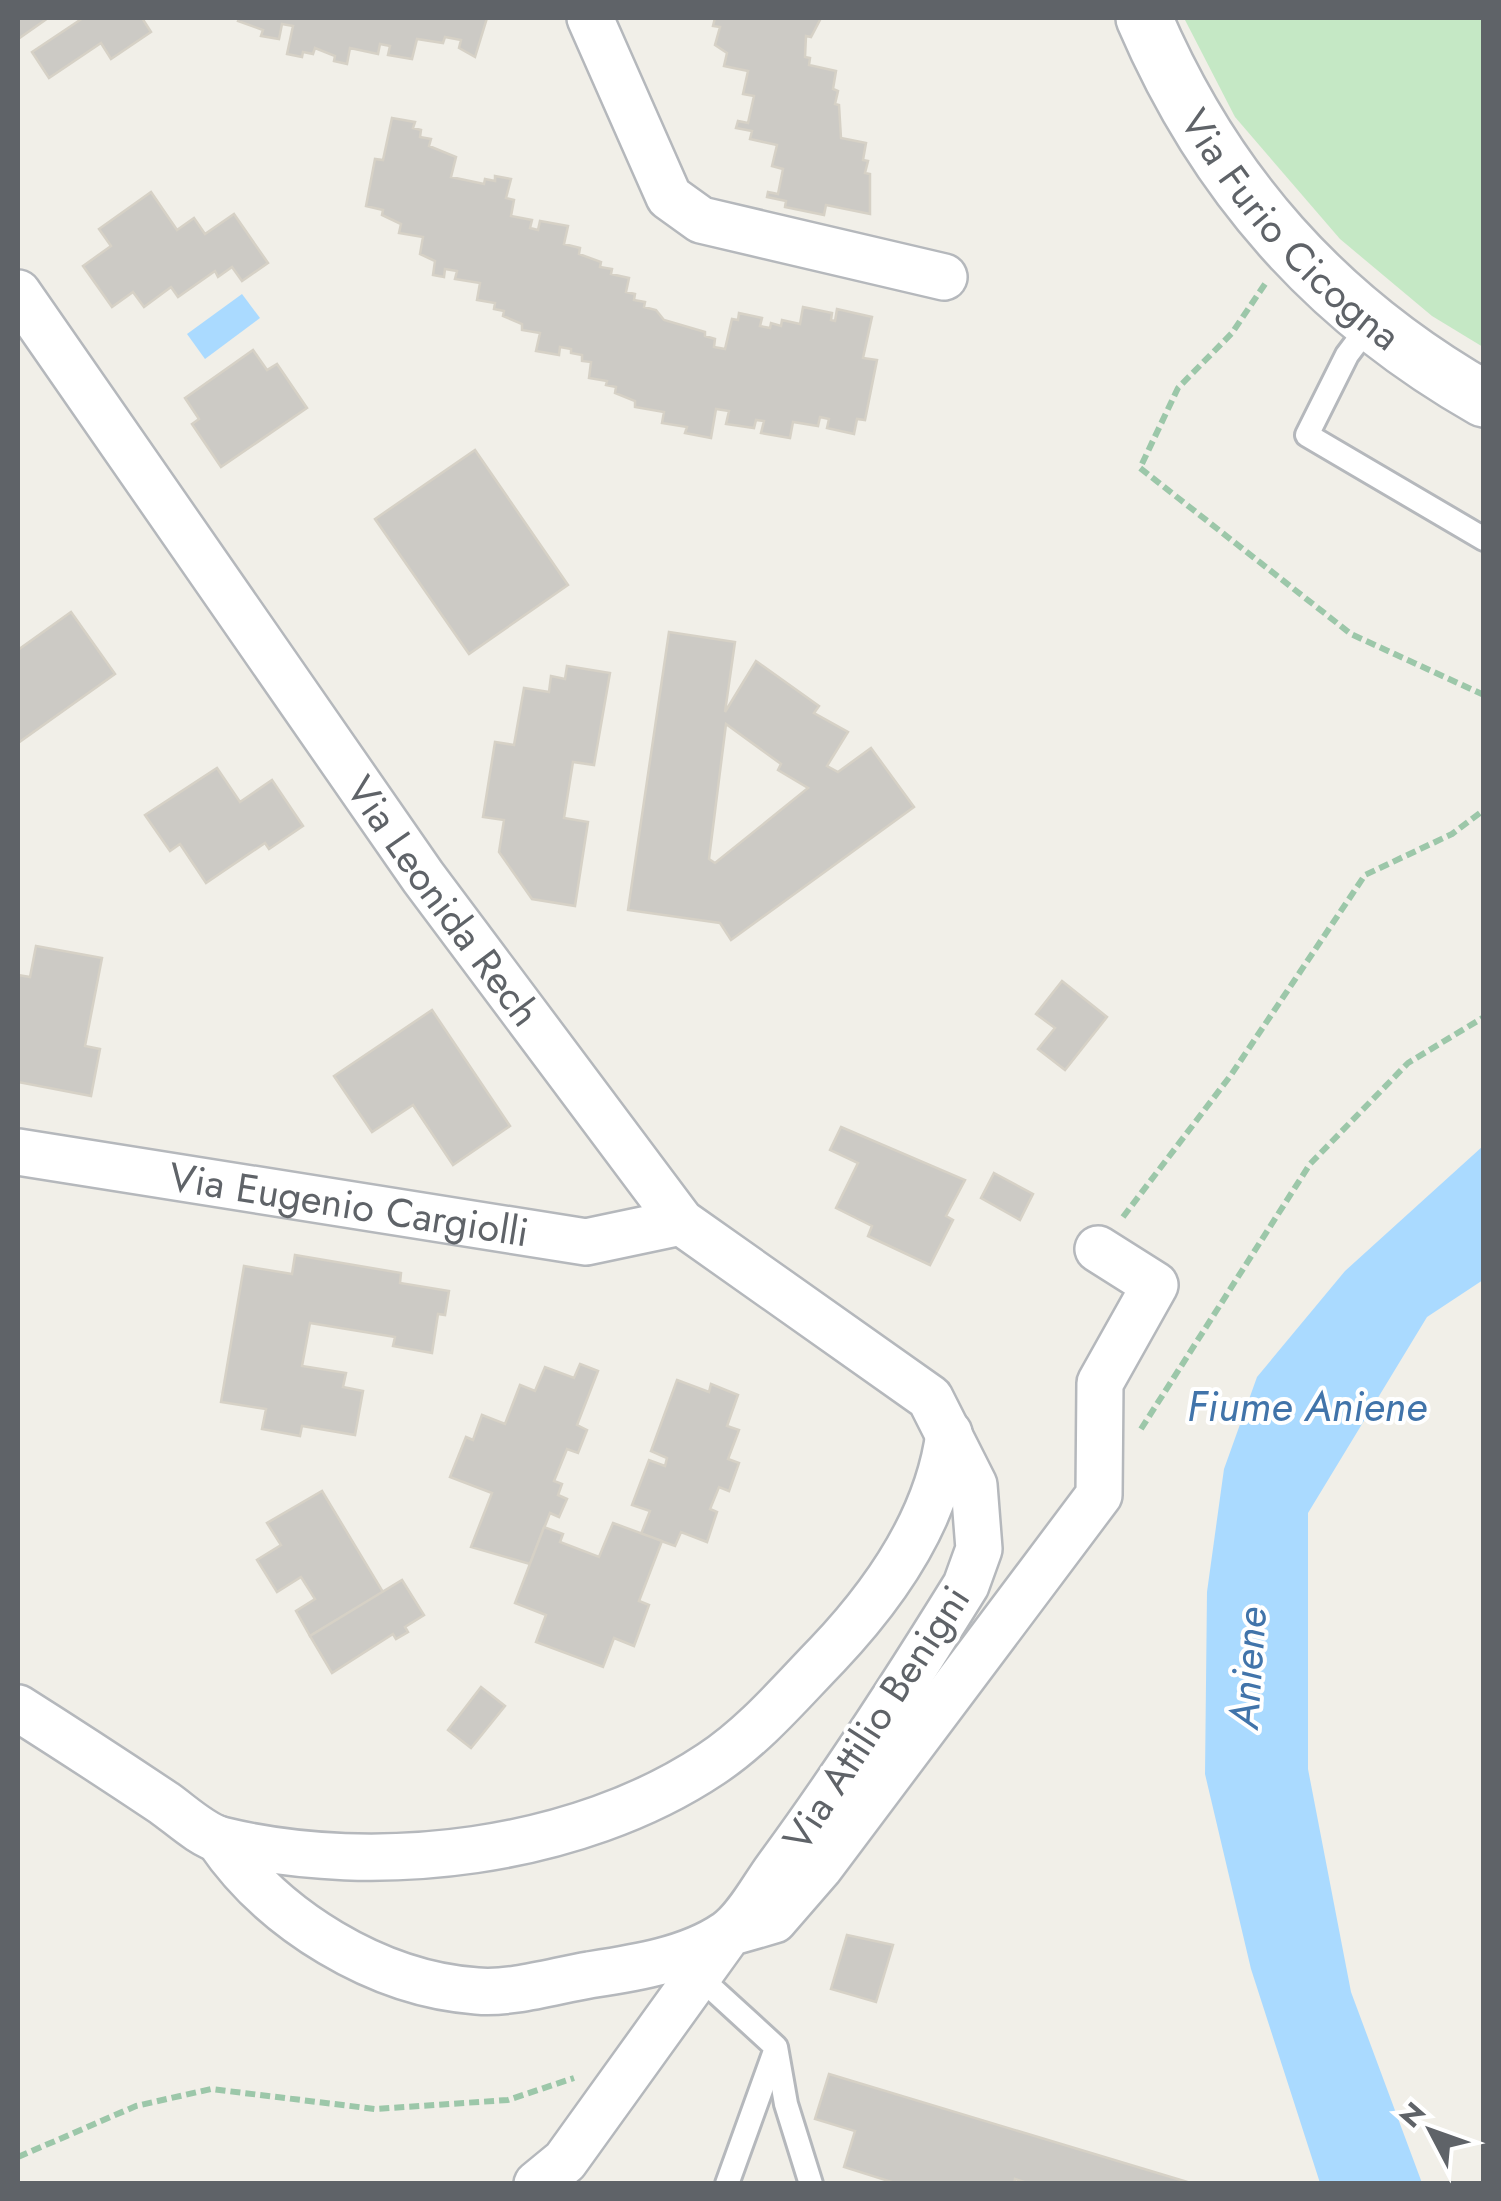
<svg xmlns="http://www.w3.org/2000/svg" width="1501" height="2201" viewBox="0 0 1501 2201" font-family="Jost,sans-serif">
<rect width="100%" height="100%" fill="#f1efe8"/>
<path fill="#c5e8c5" d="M 1184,18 L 1483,18 L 1483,347 L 1432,316 L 1340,239 L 1235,117 Z"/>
<g fill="#aadaff">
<path d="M 242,294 L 260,318 L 205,359 L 187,334 Z"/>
<path d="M 1483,1146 L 1483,1280 L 1427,1317 L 1308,1513 L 1308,1769 L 1351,1992 L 1422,2183 L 1320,2183 L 1251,1969 L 1205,1774 L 1207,1592 L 1224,1469 L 1257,1377 L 1345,1271 Z"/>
</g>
<g fill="#cccac5" stroke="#d6d1c6" stroke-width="2.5" fill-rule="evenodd">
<path d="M 18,18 L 48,18 L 18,39 Z"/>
<path d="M 83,18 L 142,18 L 151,32 L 111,59 L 101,43 L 49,78 L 32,52 Z"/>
<path d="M 239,18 L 487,18 L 475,57 L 459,48 L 461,40 L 445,37 L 443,43 L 417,39 L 412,59 L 388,55 L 390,46 L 380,44 L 378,54 L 350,48 L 347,64 L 334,61 L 335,56 L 315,48 L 313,54 L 303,52 L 302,57 L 287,54 L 293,26 L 282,24 L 279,39 L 261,36 L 263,30 L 238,21 Z"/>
<path d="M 715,18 L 821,18 L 811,37 L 806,36 L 805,57 L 810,58 L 809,65 L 836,71 L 833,89 L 838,91 L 835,104 L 839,105 L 841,138 L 866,143 L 863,160 L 868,161 L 865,173 L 870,174 L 870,214 L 826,205 L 824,215 L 785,207 L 786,201 L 767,197 L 768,192 L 778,194 L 783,169 L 772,166 L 777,145 L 750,139 L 752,131 L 736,128 L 738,121 L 748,123 L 754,96 L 743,94 L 748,71 L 724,66 L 727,53 L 715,45 L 720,27 L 713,26 Z"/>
<path d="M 392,118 L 415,122 L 413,128 L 421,130 L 420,137 L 431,139 L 429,146 L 456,157 L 451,177 L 484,184 L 485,179 L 495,181 L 495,176 L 511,179 L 506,198 L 514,200 L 511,216 L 532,220 L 530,228 L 538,230 L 540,221 L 568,226 L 564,244 L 580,248 L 579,254 L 601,262 L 600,267 L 612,269 L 611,274 L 629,278 L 626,292 L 635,294 L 634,300 L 645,302 L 644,307 L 656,310 L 664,320 L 705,332 L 705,336 L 715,339 L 714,347 L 725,349 L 732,319 L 738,320 L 739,313 L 762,318 L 760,326 L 770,328 L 771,323 L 781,326 L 782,320 L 800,324 L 803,307 L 832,313 L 831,320 L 835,321 L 837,309 L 872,317 L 863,358 L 877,360 L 865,420 L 857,419 L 854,434 L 827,428 L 829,419 L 820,417 L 818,426 L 793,422 L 790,438 L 761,433 L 764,421 L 756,420 L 754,428 L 726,424 L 729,411 L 716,409 L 711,438 L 685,433 L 687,427 L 662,423 L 664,412 L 635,407 L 635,401 L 615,393 L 616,387 L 606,385 L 607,381 L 589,378 L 591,362 L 582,361 L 582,355 L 571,353 L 571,349 L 560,347 L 559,355 L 536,351 L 540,333 L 522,330 L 522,324 L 503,316 L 504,311 L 494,309 L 495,303 L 477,300 L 480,283 L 455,279 L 457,271 L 445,269 L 444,277 L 433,275 L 435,261 L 420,254 L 423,237 L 399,233 L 401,224 L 382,215 L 383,210 L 366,206 L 375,159 L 383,160 Z"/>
<path d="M 151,192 L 177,230 L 194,218 L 205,234 L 234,214 L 268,263 L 242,281 L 232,267 L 218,277 L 215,271 L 178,297 L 171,287 L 144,307 L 133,292 L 112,307 L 83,266 L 111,246 L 99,229 Z"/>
<path d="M 253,350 L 267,370 L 277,364 L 307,408 L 221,467 L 192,424 L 199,419 L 185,398 Z"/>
<path d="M 475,450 L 568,585 L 469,654 L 375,519 Z"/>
<path d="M 71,612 L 115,674 L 18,743 L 18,650 Z"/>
<path d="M 669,632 L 735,642 L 725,712 L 756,661 L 819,706 L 814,713 L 848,732 L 827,766 L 838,772 L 871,748 L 914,807 L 731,940 L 720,923 L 628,910 ZM 726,724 L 781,764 L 778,770 L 808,788 L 715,863 L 709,859 Z"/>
<path d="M 567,666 L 610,673 L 594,765 L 573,762 L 564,818 L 588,822 L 575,906 L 532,899 L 499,852 L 504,820 L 483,817 L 495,742 L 514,745 L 524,688 L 549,692 L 551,676 L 565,679 Z"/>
<path d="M 217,768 L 240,802 L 272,780 L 303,826 L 269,849 L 265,843 L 206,883 L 180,844 L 170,851 L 145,815 Z"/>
<path d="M 36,946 L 102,958 L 85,1046 L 100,1049 L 91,1096 L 18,1082 L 18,975 L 30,977 Z"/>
<path d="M 1062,981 L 1107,1017 L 1065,1070 L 1038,1049 L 1055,1028 L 1036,1014 Z"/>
<path d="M 432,1010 L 510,1126 L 453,1165 L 413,1105 L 372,1132 L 334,1076 Z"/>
<path d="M 841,1127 L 965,1180 L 946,1216 L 953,1220 L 930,1265 L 868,1236 L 872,1226 L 836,1208 L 858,1163 L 830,1150 Z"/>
<path d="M 994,1173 L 1033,1194 L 1020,1220 L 981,1198 Z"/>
<path d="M 295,1255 L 401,1273 L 400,1283 L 449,1291 L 445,1315 L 438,1314 L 432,1353 L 393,1346 L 395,1337 L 310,1323 L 302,1366 L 346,1373 L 343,1387 L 363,1391 L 355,1435 L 302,1426 L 300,1436 L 262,1429 L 266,1409 L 221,1402 L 244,1266 L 292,1274 Z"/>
<path d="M 580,1364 L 598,1371 L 577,1425 L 587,1430 L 578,1453 L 567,1449 L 554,1481 L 562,1484 L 558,1495 L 567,1499 L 559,1517 L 550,1513 L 530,1564 L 471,1547 L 492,1493 L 450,1477 L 466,1437 L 473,1440 L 482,1415 L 505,1424 L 520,1385 L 535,1391 L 545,1367 L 574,1378 Z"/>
<path d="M 677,1380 L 709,1392 L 711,1384 L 738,1395 L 727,1426 L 739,1430 L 728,1459 L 739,1463 L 729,1491 L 719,1487 L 710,1509 L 717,1512 L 707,1542 L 681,1532 L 675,1546 L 641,1534 L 650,1511 L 632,1505 L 649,1460 L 665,1466 L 667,1458 L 651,1451 Z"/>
<path d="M 322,1491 L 383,1592 L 310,1636 L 296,1611 L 315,1599 L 301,1577 L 277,1592 L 257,1560 L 281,1545 L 267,1523 Z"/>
<path d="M 613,1523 L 662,1541 L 639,1601 L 649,1605 L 634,1646 L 614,1638 L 603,1667 L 536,1642 L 546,1615 L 515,1603 L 544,1527 L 563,1534 L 560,1542 L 599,1557 Z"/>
<path d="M 402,1580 L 424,1615 L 405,1627 L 408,1632 L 396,1639 L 393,1634 L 332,1673 L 310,1636 Z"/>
<path d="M 481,1687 L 505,1706 L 471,1748 L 448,1730 Z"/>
<path d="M 847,1935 L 893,1945 L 876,2002 L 831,1989 Z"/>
<path d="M 829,2074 L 1194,2184 L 1030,2184 L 1015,2179 L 1014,2184 L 898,2184 L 844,2167 L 855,2131 L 815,2119 Z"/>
</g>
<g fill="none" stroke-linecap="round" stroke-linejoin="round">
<defs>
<g id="service">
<path d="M 1371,323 L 1347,355 L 1307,435 L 1484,539"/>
<path d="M 694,1972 L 776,2047 L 786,2104 L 811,2184"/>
<path d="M 727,2184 L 775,2051"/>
</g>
<g id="minor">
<path d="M 590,18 L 669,197 L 701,220 L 944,277"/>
<path id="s1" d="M 18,293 L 423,877 L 681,1222 L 930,1398 L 974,1485 L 979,1549 L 966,1585 C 906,1682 845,1777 777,1869 C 763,1888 746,1921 726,1934 C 688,1960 634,1968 589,1975 C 554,1981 512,1994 477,1991 C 377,1984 273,1920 218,1839"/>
<path id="s2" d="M 18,1152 L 586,1242 L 681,1222"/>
<path d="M 18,1708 C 67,1739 116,1771 164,1803 C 181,1815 202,1835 221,1840 C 377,1878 578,1853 711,1764 C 755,1735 791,1692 827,1655 C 885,1594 938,1519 949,1433"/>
<path d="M 537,2184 L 565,2161 L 729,1933 L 774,1920 L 820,1867 L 1099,1495 L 1100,1383 L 1155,1285 L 1098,1249"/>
</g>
<g id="tertiary">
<path id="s3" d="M 1144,18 C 1215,184 1326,309 1484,399"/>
</g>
</defs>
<use href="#service" stroke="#b5b8bc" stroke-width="28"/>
<use href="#minor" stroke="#b5b8bc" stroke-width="50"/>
<use href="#tertiary" stroke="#b5b8bc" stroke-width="60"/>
<g stroke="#9cc7a9" stroke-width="6" stroke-dasharray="10 5" stroke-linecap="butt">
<path d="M 1265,284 L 1232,333 L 1178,388 L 1140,468 L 1351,634 L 1484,695"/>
<path d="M 1123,1217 L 1231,1075 L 1365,875 L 1452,834 L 1484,810"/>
<path d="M 1141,1429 L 1310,1164 L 1408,1063 L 1484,1017"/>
<path d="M 18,2157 L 136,2106 L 211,2089 L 375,2109 L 508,2100 L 574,2078"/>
</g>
<use href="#service" stroke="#fff" stroke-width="22"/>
<use href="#minor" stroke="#fff" stroke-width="45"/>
<use href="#tertiary" stroke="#fff" stroke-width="55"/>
</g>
<g text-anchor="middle" stroke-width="8" stroke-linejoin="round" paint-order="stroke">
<g font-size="40" fill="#5f6368" stroke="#fff">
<text dy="14" stroke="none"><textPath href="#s3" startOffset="260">Via Furio Cicogna</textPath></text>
<text dy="14" stroke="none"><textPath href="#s1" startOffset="742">Via Leonida Rech</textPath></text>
<text dy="14" stroke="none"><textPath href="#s2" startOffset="335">Via Eugenio Cargiolli</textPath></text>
<text transform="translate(876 1718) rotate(-57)" y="14">Via Attilio Benigni</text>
</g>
<g font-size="42" font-style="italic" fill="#4174aa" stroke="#fff">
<text x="1307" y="1421">Fiume Aniene</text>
<text transform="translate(1247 1668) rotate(-86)" y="15">Aniene</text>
</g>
</g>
<rect width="1501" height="2201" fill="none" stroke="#5f6368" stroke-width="40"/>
<g transform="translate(1431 2131) rotate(311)" stroke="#ffffff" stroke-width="8" paint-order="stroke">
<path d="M0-8L18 38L0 25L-18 38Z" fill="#5f6368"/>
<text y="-15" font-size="28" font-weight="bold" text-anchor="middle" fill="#5f6368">N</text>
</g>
</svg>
